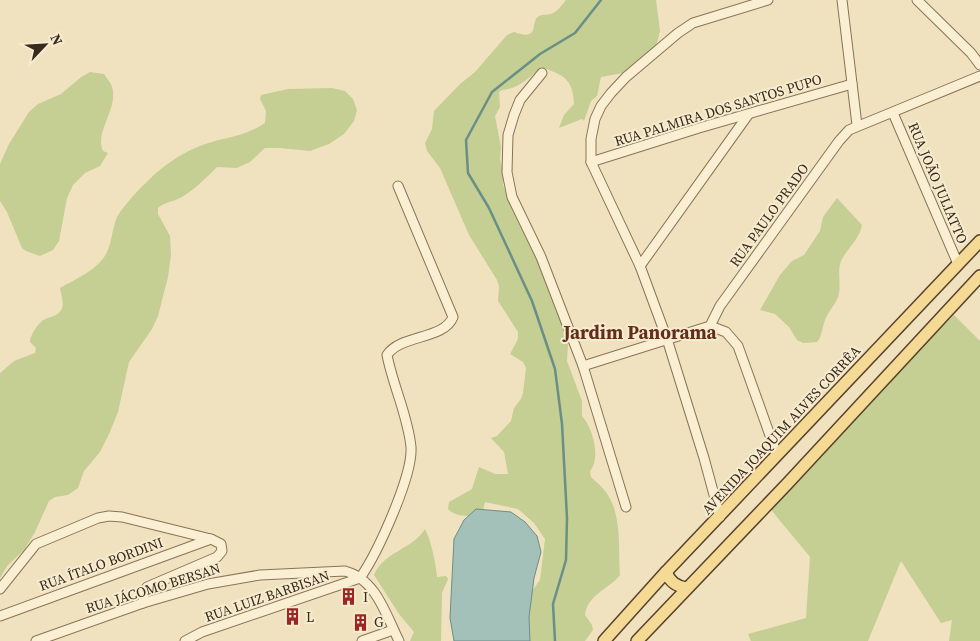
<svg xmlns="http://www.w3.org/2000/svg" width="980" height="641" viewBox="0 0 980 641" font-family="'Source Serif 4',serif">
<rect width="100%" height="100%" fill="#f0e2bf"/>
<g fill="#c5ce93">
<path d="M 566,0 L 656,0 L 660,31 L 655,50 L 623,73 L 601,77 L 597,96 L 591,101 L 584,121 L 582,119 L 559,128 L 564,115 L 574,104 C 573,78 563,75 541,67 C 529,78 518,89 502,90 L 499,92 L 500,107 L 495,116 L 501,147 L 500,159 L 504,176 L 503,185 L 519,224 L 537,256 L 563,328 L 568,345 L 567,361 L 582,401 L 582,416 C 593,428 601,458 590,471 L 591,477 C 597,483 605,489 609,497 C 622,519 618,550 620,575 C 609,589 587,595 585,615 L 592,625 L 593,630 L 585,641 L 525,641 L 526,599 L 540,580 L 545,539 L 534,523 L 518,509 L 485,502 L 482,515 C 469,516 457,518 448,509 L 449,502 L 472,489 L 479,467 L 495,474 L 508,474 L 504,452 L 491,438 L 497,436 L 511,421 L 514,408 L 521,399 L 523,393 L 526,368 L 523,362 L 510,354 L 518,339 L 518,332 L 498,301 L 499,286 L 497,280 L 469,235 L 440,168 L 427,151 L 425,143 L 432,129 L 434,111 L 460,84 L 475,72 L 507,35 L 514,32 C 542,42 529,21 539,16 C 542,14 547,15 551,14 C 557,12 562,5 566,0 Z"/>
<path d="M 90,72 L 104,74 C 106,77 109,81 111,84 C 121,107 94,130 103,151 L 108,153 L 100,166 L 85,173 L 73,185 L 67,198 L 59,241 L 53,250 L 40,256 L 26,251 L 22,248 L 7,212 L 0,201 L 0,164 L 9,144 L 29,112 L 38,104 L 61,94 L 80,78 Z"/>
<path d="M 332,88 L 345,91 L 353,99 L 357,110 L 354,121 L 344,134 L 329,144 L 310,151 L 280,148 L 265,148 L 250,162 L 237,168 L 217,167 C 207,177 192,192 180,198 C 172,202 165,202 158,208 L 158,214 L 170,236 L 171,255 L 168,277 L 158,316 L 152,329 L 129,362 L 118,412 L 109,434 L 100,452 L 84,471 L 78,488 L 68,495 L 55,497 L 49,501 L 35,532 L 24,550 L 7,566 L 0,578 L 0,373 L 14,361 L 35,353 L 36,348 L 30,342 C 30,335 39,322 45,319 C 52,316 59,316 62,308 C 64,302 61,294 60,288 C 76,279 97,270 106,254 C 112,243 112,229 117,217 C 125,203 143,185 155,174 C 173,158 193,147 215,141 C 235,136 248,134 265,123 L 266,111 L 260,99 L 261,95 L 288,89 Z"/>
<path d="M 837,198 L 862,225 C 860,239 847,248 841,261 C 837,272 841,282 839,293 C 838,302 828,311 825,320 C 822,328 822,336 817,342 L 803,343 L 797,340 L 789,327 L 775,314 L 760,310 L 780,275 L 792,261 L 804,255 L 820,231 L 823,217 Z"/>
<path d="M 954,315 L 980,341 L 980,641 L 949,641 L 952,620 L 941,623 L 901,561 L 868,641 L 751,641 L 748,634 L 806,618 L 810,557 L 767,505 Z"/>
<path d="M 425,529 C 431,540 436,564 437,577 L 446,576 L 448,579 L 442,593 L 441,641 L 410,641 L 414,632 L 399,614 L 374,575 C 383,552 413,549 425,529 Z"/>
</g>
<path fill="#a3c1b9" stroke="#698f87" d="M 476,509 L 511,512 L 525,522 L 537,536 L 541,552 L 534,578 L 529,617 L 530,641 L 454,641 L 450,618 L 454,539 L 464,520 Z"/>
<g fill="none" stroke-linecap="round" stroke-linejoin="round">
<path stroke="#698f87" stroke-width="2.5" d="M 555,641 L 553,604 L 566,560 L 567,518 L 562,424 L 555,369 L 532,301 L 489,208 L 468,173 L 466,140 L 492,92 L 540,54 L 575,33 L 601,0"/>
<defs>
<g id="minor">
<path d="M 842,0 L 857,125"/>
<path d="M 917,0 L 971,53 L 980,65"/>
<path d="M 542,73 L 520,100 L 514,115 L 508,135 L 507,172 L 512,197 L 541,257 L 583,366 L 626,507"/>
<path d="M 893,113 L 958,264"/>
<path d="M 591,162 L 699,128 L 852,84"/>
<path d="M 640,266 L 748,115"/>
<path d="M 710,326 L 726,332 L 738,346 L 777,455"/>
<path d="M 583,366 L 710,326 L 720,306 L 839,141 L 849,130 L 980,76"/>
<path d="M 720,517 L 704,458 L 667,339 L 640,266 L 591,162 L 591,139 L 595,119 L 601,106 L 611,93 L 626,77 L 678,33 L 693,23 L 768,0"/>
<path d="M 360,578 C 377,554 413,476 411,447 C 408,416 393,386 387,355 C 401,334 444,340 453,317 L 398,186"/>
<path d="M 0,589 L 36,544 L 98,518 L 109,516 L 122,517 L 211,539 L 221,544 L 222,551 L 217,557 L 147,587 L 144,592 L 143,603"/>
<path d="M 0,616 L 211,539"/>
<path d="M 36,641 L 143,603 L 208,584 L 260,575 L 345,571 C 376,579 386,615 399,641"/>
<path d="M 185,641 L 202,632 L 360,578"/>
<path d="M 362,641 L 393,630"/>
</g>
<g id="major">
<path d="M 666,572 C 670,582 676,586 686,588"/>
<path d="M 604,641 L 666,572 L 980,241"/>
<path d="M 637,641 L 787,484 L 980,276"/>
</g>
</defs>
<use href="#minor" stroke="#897357" stroke-width="11"/>
<use href="#major" stroke="#56412c" stroke-width="14"/>
<use href="#minor" stroke="#faefd3" stroke-width="9"/>
<use href="#major" stroke="#f5da95" stroke-width="11"/>
</g>
<defs>
<symbol id="building-bare" viewBox="-9 -9 18 18"><path d="M-4-6H4V6H1V3H-1V6H-4ZM-2.5-4.3h1.7v1.8h-1.7ZM.8-4.3h1.7v1.8H.8ZM-2.5-1h1.7V.8h-1.7ZM.8-1h1.7V.8H.8Z" fill="#9a2724" stroke="#f7eccf" stroke-width="2.5" paint-order="stroke"/></symbol>
</defs>
<g fill-rule="evenodd">
<use href="#building-bare" x="336" y="584" width="25" height="25"/>
<use href="#building-bare" x="280" y="604" width="25" height="25"/>
<use href="#building-bare" x="348" y="610" width="25" height="25"/>
</g>
<g text-anchor="middle" stroke-width="4" stroke-linejoin="round" paint-order="stroke">
<g font-size="14" fill="#382a1c" stroke="#f7eccf">
<text transform="translate(718 110) rotate(-17)" y="5">RUA PALMIRA DOS SANTOS PUPO</text>
<text transform="translate(938 183) rotate(67)" y="5">RUA JOÃO JULIATTO</text>
<text transform="translate(769 215) rotate(-54)" y="5">RUA PAULO PRADO</text>
<text transform="translate(781 430) rotate(-47)" y="5">AVENIDA JOAQUIM ALVES CORRÊA</text>
<text transform="translate(101 564) rotate(-20)" y="5">RUA ÍTALO BORDINI</text>
<text transform="translate(153 588) rotate(-17)" y="5">RUA JÁCOMO BERSAN</text>
<text transform="translate(267 596) rotate(-19)" y="5">RUA LUIZ BARBISAN</text>
</g>
<g font-size="14" fill="#382a1c" stroke="#f7eccf" text-anchor="start">
<text x="363" y="602">I</text>
<text x="306" y="622">L</text>
<text x="374" y="627">G</text>
</g>
<g font-size="19" font-weight="bold" fill="#662c1a" stroke="#f7eccf">
<text x="640" y="339">Jardim Panorama</text>
</g>
</g>
<g transform="translate(45 45) rotate(65)" stroke="#f7eccf" stroke-width="4" paint-order="stroke">
<path d="M0-4L9 19L0 12L-9 19Z" fill="#382a1c"/>
<text y="-8" font-size="14" font-weight="bold" text-anchor="middle" fill="#382a1c">N</text>
</g>
</svg>
